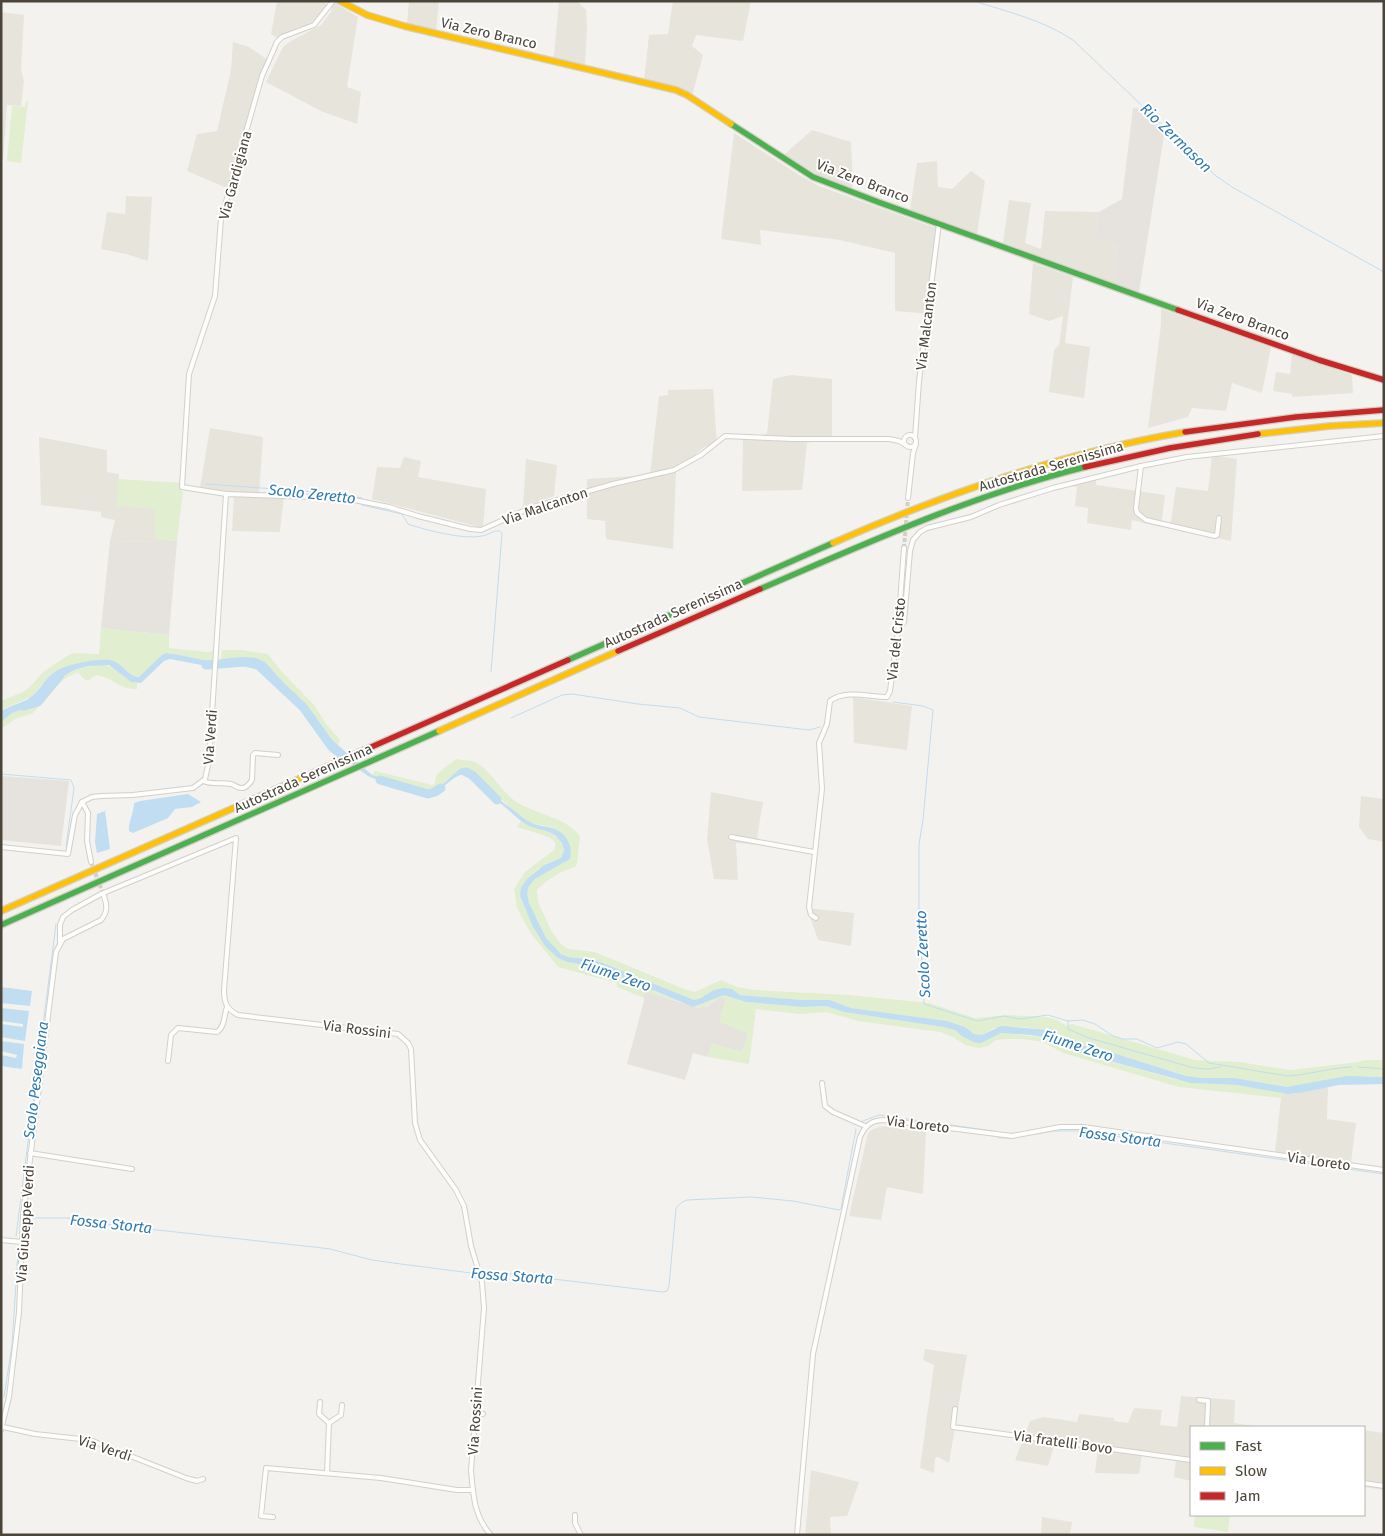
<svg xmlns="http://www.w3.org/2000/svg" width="1385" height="1536" viewBox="0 0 1385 1536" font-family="'Fira Sans',sans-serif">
<rect width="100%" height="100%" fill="#f4f2ee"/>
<g fill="#e7e4dc">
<path d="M 277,1 L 326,1 L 326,6 L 317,19 L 281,40 L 271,34 Z"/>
<path d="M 409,1 L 439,1 L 436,31 L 407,24 Z"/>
<path d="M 559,1 L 578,2 L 586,10 L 587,27 L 585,66 L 552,58 L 554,55 Z"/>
<path d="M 673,1 L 751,1 L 743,41 L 696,35 L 692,46 L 703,55 L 692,96 L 644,80 L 649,35 L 668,34 Z"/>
<path d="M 333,2 L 358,17 L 347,87 L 361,92 L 357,124 L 321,111 L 266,82 L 283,47 L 291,41 L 321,25 L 331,12 Z"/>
<path d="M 1,12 L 24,15 L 21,69 L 24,81 L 21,106 L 7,105 L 3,160 L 1,160 Z"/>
<path d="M 233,42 L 249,47 L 268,60 L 229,189 L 187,171 L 197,134 L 217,131 L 231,70 Z"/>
<path d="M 812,130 L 851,142 L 853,184 L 852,189 L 823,178 L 784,155 Z"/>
<path d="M 734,133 L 799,175 L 819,186 L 941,230 L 931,314 L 895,311 L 895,253 L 840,240 L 760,230 L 761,245 L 721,239 Z"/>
<path d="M 937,161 L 938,187 L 952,189 L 971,171 L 985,181 L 977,234 L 910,210 L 917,163 Z"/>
<path d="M 126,196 L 152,197 L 148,261 L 126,254 L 101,249 L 107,212 L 125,214 Z"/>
<path d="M 1009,200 L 1031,203 L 1025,243 L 1041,249 L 1045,211 L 1099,212 L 1094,241 L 1117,244 L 1114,283 L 1003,243 Z"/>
<path d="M 1033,263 L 1073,277 L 1065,343 L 1090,347 L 1084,398 L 1049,392 L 1054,350 L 1059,345 L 1063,316 L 1049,321 L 1029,314 Z"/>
<path d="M 1161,309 L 1271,347 L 1262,393 L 1232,383 L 1226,411 L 1192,408 L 1188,417 L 1148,428 L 1161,324 Z"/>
<path d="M 1292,354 L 1352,375 L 1353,393 L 1292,397 L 1292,394 L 1273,391 L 1276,372 L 1290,374 Z"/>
<path d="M 791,375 L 832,379 L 832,437 L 807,443 L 802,490 L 742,491 L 743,439 L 767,434 L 773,379 Z"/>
<path d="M 713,389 L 717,444 L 704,447 L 676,472 L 673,549 L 606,539 L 605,521 L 587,519 L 587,479 L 650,475 L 659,396 L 668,395 L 668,390 Z"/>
<path d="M 210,428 L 263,437 L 259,493 L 284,496 L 280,532 L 232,531 L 234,496 L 232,492 L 200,488 Z"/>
<path d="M 39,437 L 107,450 L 107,472 L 119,474 L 117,505 L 156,509 L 155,542 L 110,541 L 115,520 L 101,517 L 101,512 L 41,505 Z"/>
<path d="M 1212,455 L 1237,459 L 1231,541 L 1170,528 L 1176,487 L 1208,491 Z"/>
<path d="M 404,457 L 421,461 L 418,477 L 486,489 L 483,528 L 372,499 L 377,467 L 400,468 Z"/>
<path d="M 526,459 L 557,465 L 554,496 L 523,507 Z"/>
<path d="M 1096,477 L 1096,485 L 1165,495 L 1161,527 L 1132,520 L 1131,530 L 1087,523 L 1088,508 L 1075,506 L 1077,487 L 1066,485 Z"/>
<path d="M 853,697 L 912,706 L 907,750 L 854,743 Z"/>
<path d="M 711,792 L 763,802 L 757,837 L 766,846 L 736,843 L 738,880 L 714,879 L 707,840 Z"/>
<path d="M 1361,796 L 1384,799 L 1384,842 L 1368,839 L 1359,827 Z"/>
<path d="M 807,908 L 854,913 L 851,946 L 818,940 Z"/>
<path d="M 1328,1087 L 1327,1119 L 1356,1123 L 1351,1163 L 1275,1152 L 1281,1098 L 1285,1093 L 1294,1094 Z"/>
<path d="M 882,1126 L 926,1131 L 923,1194 L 887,1187 L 881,1220 L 849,1216 L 868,1133 L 871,1130 Z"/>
<path d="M 925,1349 L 967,1355 L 949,1463 L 938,1457 L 935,1458 L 934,1473 L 920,1468 L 934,1365 L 923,1360 Z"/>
<path d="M 1181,1396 L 1235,1400 L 1234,1423 L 1261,1427 L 1191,1427 L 1191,1481 L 1174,1477 L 1176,1459 L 1142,1454 L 1139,1474 L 1095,1473 L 1098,1448 L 1055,1443 L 1048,1466 L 1015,1460 L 1030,1421 L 1044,1417 L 1077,1422 L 1079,1414 L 1114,1418 L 1114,1421 L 1128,1423 L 1134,1408 L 1162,1410 L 1160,1425 L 1177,1427 Z"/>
<path d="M 1364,1430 L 1384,1433 L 1384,1490 L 1364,1487 Z"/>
<path d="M 811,1470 L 859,1482 L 847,1516 L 830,1517 L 831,1535 L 805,1535 Z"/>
<path d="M 1042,1517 L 1072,1522 L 1070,1535 L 1041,1535 Z"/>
</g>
<g fill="#e6e2de">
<path d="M 1133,108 L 1143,108 L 1165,129 L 1139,292 L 1114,283 L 1117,244 L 1094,241 L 1099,212 L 1122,199 Z"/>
<path d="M 155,539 L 177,541 L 169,635 L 101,628 L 110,541 L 155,542 Z"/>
<path d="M 1,776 L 69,781 L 61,846 L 1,840 Z"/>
<path d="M 644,991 L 698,1008 L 708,1006 L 719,998 L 726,998 L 720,1022 L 749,1033 L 742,1052 L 712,1044 L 708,1057 L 693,1053 L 685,1080 L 627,1064 L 644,1001 Z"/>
</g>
<g fill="#e1eecf">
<path d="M 26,101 L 28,101 L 21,163 L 7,161 L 12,106 L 25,107 Z"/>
<path d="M 118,479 L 182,483 L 181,490 L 183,492 L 177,541 L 155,539 L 155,509 L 117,505 Z"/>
<path d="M 101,628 L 169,635 L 169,648 L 207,652 L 215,651 L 213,662 L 180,655 L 166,653 L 140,677 L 134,676 L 112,660 L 54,671 L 31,697 L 5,708 L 1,712 L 1,701 L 23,692 L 29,688 L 43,672 L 67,656 L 74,653 L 99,654 Z"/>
<path d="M 222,650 L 241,650 L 268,654 L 281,671 L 314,705 L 326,724 L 340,740 L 338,745 L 331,739 L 314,716 L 265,662 C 251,656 237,658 221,659 Z"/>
<path d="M 99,664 C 117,665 121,680 137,683 L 137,689 C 120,690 112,677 96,675 L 89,680 L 85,680 L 78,672 L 64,679 L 49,694 L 33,713 L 15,719 L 1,729 L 1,722 L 12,713 L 31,706 L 52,683 L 74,670 Z"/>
<path d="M 456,759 C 461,760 467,760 472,761 C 491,768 499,790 515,801 C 536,815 564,816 580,836 L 577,864 L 575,867 C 560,871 548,879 537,890 L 538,902 L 552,932 L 561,944 L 568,949 L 595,952 L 684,989 L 695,992 L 721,980 L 737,987 L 755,990 L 848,995 L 929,1003 L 975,1018 L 1007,1015 L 1046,1017 L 1057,1020 L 1067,1026 L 1072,1024 L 1195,1060 L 1239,1062 L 1290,1070 L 1359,1062 L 1365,1060 L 1384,1060 L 1384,1077 L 1364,1076 L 1287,1087 L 1235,1078 L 1203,1078 L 1186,1076 L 1110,1052 L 1070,1042 L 1048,1030 L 1023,1027 L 994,1028 L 982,1035 L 974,1034 L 965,1027 L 947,1021 L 851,1008 L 830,1000 L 802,1000 L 740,995 C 722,982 712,995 694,1000 L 595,960 L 568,957 L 561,954 L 546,938 L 529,903 L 527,893 L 529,886 L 535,879 L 570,859 C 568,852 566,838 561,833 C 553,824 542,827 532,823 C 505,809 493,786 470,769 L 448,779 L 435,791 L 401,784 L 372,775 L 375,771 L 432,785 L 434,785 L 437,774 Z"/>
<path d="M 521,821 C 535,829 574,834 561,858 C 537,866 530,873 520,896 L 526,911 L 558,958 L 567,962 L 591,966 L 610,972 L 684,1004 L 644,991 L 644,998 L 617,987 L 617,983 L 558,967 L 530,932 L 517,908 L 514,889 L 525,872 L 554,850 C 555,848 556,845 555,842 C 552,836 525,830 517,827 Z"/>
<path d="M 724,995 L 746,1002 L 803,1007 L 826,1006 L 844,1012 L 943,1027 L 955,1030 L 963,1037 L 976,1043 L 981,1043 L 1001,1033 L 1050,1038 L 1065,1047 L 1080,1053 L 1173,1079 L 1206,1084 L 1237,1085 L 1285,1093 L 1281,1098 L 1179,1087 L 1063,1053 L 1043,1042 L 1022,1039 L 1005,1039 L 996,1040 L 988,1046 L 979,1048 L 965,1045 L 953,1037 L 940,1032 L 858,1021 L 826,1012 L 800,1014 L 756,1009 L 749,1064 L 708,1057 L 712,1044 L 742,1052 L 749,1034 L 719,1022 L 726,998 C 713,996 709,1011 693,1007 Z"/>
<path d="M 1195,1515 L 1230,1515 L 1228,1532 L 1194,1527 Z"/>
</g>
<g fill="#c0ddf1">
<path d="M 166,653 L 180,655 L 213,662 L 212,667 L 170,659 L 164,661 L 141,683 L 131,682 L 109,665 L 88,666 L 74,670 L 52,683 L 31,706 L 12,713 L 1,722 L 1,712 C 10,704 24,704 32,696 C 40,690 45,679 53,673 C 62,665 97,658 110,660 C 122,662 127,676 139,677 L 162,655 Z"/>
<path d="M 243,657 L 256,658 L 265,662 L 314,716 L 331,739 L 372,775 L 401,784 L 435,791 L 461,768 C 482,771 490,792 505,804 C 514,810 524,820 534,824 C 545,828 553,825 563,834 C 570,842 572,849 570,859 L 535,879 L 529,886 L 527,893 L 529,903 L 546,938 L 561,954 L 568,957 L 595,960 L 694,1000 L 701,998 L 714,990 L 724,988 L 732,989 L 740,995 L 802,1000 L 830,1000 L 851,1008 L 947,1021 L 965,1027 L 974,1034 L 982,1035 L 1001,1026 L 1048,1030 L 1070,1042 L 1110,1052 L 1186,1076 L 1203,1078 L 1235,1078 L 1287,1087 L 1347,1076 L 1384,1077 L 1384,1084 L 1339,1085 L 1300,1093 L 1288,1094 L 1237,1085 L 1191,1083 L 1080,1053 L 1065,1047 L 1050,1038 L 1030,1035 L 1001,1033 L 981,1043 L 976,1043 L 963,1037 L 955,1030 L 943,1027 L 844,1012 L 826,1006 L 803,1007 L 746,1002 L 724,995 L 693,1007 L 610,972 L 591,966 L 567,962 L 558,958 L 546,947 L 533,927 L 520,896 L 521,888 L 527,879 L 544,865 L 561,858 L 564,850 L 562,843 L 556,836 L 549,832 L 529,826 L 521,821 L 499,802 L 478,780 L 468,775 L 460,775 L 454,778 L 434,794 L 382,782 L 368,776 L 354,766 L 333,747 L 303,706 L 277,683 L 263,665 L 249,660 L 221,665 L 221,659 Z"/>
<path d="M 188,794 L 201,802 L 192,807 L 175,809 L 168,818 L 133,833 L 129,831 C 128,822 134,813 134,803 L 140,801 Z"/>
<path d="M 105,811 L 110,849 L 97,853 L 95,842 L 97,814 Z"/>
<path d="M 1,987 L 32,991 L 30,1006 L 1,1003 Z"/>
<path d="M 1,1008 L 29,1011 L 25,1041 L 1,1037 L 1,1024 L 23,1027 L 23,1024 L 1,1021 Z"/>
<path d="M 1,1041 L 24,1044 L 22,1069 L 1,1066 L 1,1055 L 16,1058 L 17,1055 L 1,1051 Z"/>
</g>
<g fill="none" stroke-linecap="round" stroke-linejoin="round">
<g stroke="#c0ddf1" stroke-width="1">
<path d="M 974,1 C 1008,12 1043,20 1073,40 L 1216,176 L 1232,187 L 1384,272"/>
<path d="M 206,484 L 343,494 L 362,498 L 362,505 L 402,514 L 408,524 C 425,530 464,540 482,536 C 489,535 493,530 500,531 L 502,533 L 491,672"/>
<path d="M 893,702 L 923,706 L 933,710 L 923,820 L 919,844 L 919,907 L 924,1004 L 977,1021 L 1004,1016 L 1020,1019 L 1048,1015 L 1068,1021 L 1083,1020 L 1095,1024 L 1113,1036 L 1123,1039 L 1137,1039 L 1157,1048 L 1178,1042 L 1186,1044 L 1209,1063 L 1287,1076 C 1308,1075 1329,1068 1351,1067"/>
<path d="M 511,718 L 562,695 L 572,694 L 638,704 L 680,708 L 699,717 L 809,730 L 820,727"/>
<path d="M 1,774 L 71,780 L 74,788 L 66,847"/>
<path d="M 1068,1021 L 1068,1029 L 1089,1038 L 1194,1068 L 1208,1069 L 1220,1067"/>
<path d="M 1358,1067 L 1384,1069"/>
<path d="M 860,1122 L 879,1115 L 993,1131"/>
<path d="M 995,1135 L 999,1138 L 1010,1138"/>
<path d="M 1016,1137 L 1053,1131 L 1079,1131 L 1384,1174"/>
<path d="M 30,1218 L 66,1218 L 111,1225 L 314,1247 L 330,1249 L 372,1260 L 401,1264 L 471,1273 L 494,1272 L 663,1292 L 667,1291 L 669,1286 L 676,1208 L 682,1202 L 687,1200 L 751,1197 L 793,1201 L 839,1210 L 841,1208 L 856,1129"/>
<path d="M 16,1236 L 56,924"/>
<path d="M 4,1397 L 12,1345 L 18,1252 L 17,1249"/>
</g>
<g stroke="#c0ddf1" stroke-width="9">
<path d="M 206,665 L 245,662 L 258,665 L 303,707 L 331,746 L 344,757"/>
<path d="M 24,706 L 38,702 L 60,675"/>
<path d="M 466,772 L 472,775 L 497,800"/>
<path d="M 380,780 L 428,794 L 435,792 L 441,788"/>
</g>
<g stroke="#d2cfca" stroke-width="4" stroke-dasharray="4 2" stroke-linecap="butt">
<path d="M 904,548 L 908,498"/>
<path d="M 91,862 L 104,896"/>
</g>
<defs>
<g id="street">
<circle cx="910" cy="441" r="6"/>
<path d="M 915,438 L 919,381 L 939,223"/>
<path d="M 1141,466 L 1136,508 L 1137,513 L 1146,520 L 1215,536 L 1217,535 L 1219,518"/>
<path d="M 226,494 L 182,487 L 189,374 L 215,296 L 221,219 L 262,76 L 277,42 L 282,37 L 314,25 L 333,1"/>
<path d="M 908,498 L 913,453 L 916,444"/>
<path d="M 898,630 L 904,622 L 910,551 L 913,540 L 920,532 L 927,528 L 971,517 L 999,505 L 1053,488 L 1141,466 L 1187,457 L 1384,436"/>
<path d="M 203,781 C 212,785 222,782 231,784 C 235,785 238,789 243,788 C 247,787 250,783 252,780 L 253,755 L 255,753 L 278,755"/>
<path d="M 82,802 L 88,813 L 87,841 L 91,862"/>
<path d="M 731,837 L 814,852"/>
<path d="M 1,847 L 68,854 L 75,815 L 82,802 L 92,797 L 101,796 L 133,795 L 193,788 L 205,779 L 209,761 L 226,494 L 344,498 L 389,507 L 418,516 L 470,529 L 481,530 L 530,508 L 613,484 L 674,470 L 701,455 L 725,436 L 793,439 L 889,439 L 899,441 L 906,445"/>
<path d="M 816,918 L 811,915 L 809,907 L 822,789 L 819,743 L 827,724 L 830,701 C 846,689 868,697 887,697 L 890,691 L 898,630 L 904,548"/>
<path d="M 60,943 L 60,925 L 63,917 L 72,910 L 101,894 L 236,838 L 224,990 C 224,1002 226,1009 238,1015 L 398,1034 L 408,1043 L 411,1049 L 415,1123 L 420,1140 L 456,1190 L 464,1206 L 471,1246 L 482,1282 L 484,1308 L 471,1470 C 473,1494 474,1517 491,1535"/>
<path d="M 168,1061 L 171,1035 L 178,1028 L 217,1032 C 225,1027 224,1015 227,1007"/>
<path d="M 822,1083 L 825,1106 L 833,1112 L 865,1126"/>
<path d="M 30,1153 L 132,1169"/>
<path d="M 1,1240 L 22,1242"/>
<path d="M 1199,1400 L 1208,1401 L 1208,1403 L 1207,1427"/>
<path d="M 320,1402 L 319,1414 L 329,1423 L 327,1473"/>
<path d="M 955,1409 L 953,1427 L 1191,1460"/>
<path d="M 475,1413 L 483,1414"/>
<path d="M 329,1423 L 341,1415 L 342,1405"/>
<path d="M 3,1427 L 35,1434 L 90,1440 L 186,1478 L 197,1481 L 203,1479"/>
<path d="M 1,1430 L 9,1397 L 19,1312 L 23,1215 L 56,952 L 63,939 L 101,920 C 108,912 107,905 104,896"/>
<path d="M 1364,1483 L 1384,1486"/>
<path d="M 575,1515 L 575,1523 L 581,1535"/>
<path d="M 273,1517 L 261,1516 L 266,1468 L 381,1478 L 457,1490 L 473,1490"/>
<path d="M 797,1535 L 813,1354 L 860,1137 C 866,1124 872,1120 886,1120 L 1012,1136 L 1060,1127 L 1083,1127 L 1384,1170"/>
</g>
<g id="fast">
<path d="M 731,124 L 813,177 L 878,202 L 1178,310"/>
<path d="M 760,589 C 867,543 972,495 1085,467"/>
<path d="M 568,660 L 833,543"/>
<path d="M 1,925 L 439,731"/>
</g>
<g id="slow">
<path d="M 340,1 L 367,15 L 404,26 L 676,90 L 687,95 L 731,124"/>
<path d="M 1258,434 L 1330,426 L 1384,423"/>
<path d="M 833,543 C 946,493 1062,453 1185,432"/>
<path d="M 439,731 L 618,651"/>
<path d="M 1,911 L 360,752"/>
</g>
<g id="jam">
<path d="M 1178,310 L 1319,360 L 1384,380"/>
<path d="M 1185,432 L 1296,417 L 1384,410"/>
<path d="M 1085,467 L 1170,448 L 1258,434"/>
<path d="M 618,651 L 760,589"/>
<path d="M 360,752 L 568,660"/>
</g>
</defs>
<use href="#street" stroke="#d2d0cb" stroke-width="6"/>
<use href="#fast" stroke="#d3cfc5" stroke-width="8"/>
<use href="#slow" stroke="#d3cfc5" stroke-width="8"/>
<use href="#jam" stroke="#d3cfc5" stroke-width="8"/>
<use href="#street" stroke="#fdfdfc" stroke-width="4"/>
<use href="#fast" stroke="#4caf50" stroke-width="5.5"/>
<use href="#slow" stroke="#ffc107" stroke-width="5.5"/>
<use href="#jam" stroke="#c62828" stroke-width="5.5"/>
</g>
<g text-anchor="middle" stroke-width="4" stroke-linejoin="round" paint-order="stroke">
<g font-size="14" fill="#4b4439" stroke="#fff">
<text transform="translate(489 33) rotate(13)" y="5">Via Zero Branco</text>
<text transform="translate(235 175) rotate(-75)" y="5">Via Gardigiana</text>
<text transform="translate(863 181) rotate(21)" y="5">Via Zero Branco</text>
<text transform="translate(1243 319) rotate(20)" y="5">Via Zero Branco</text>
<text transform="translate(926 326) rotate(-83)" y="5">Via Malcanton</text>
<text transform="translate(1051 466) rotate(-16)" y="5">Autostrada Serenissima</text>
<text transform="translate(545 506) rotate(-19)" y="5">Via Malcanton</text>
<text transform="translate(673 613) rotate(-24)" y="5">Autostrada Serenissima</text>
<text transform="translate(896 639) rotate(-84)" y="5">Via del Cristo</text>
<text transform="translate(210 737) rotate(-86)" y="5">Via Verdi</text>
<text transform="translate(303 778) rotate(-24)" y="5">Autostrada Serenissima</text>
<text transform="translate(357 1029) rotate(7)" y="5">Via Rossini</text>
<text transform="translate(918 1124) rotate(7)" y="5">Via Loreto</text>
<text transform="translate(1319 1161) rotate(8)" y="5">Via Loreto</text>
<text transform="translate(25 1224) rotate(-86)" y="5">Via Giuseppe Verdi</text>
<text transform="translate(475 1421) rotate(-86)" y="5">Via Rossini</text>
<text transform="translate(1063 1442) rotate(8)" y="5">Via fratelli Bovo</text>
<text transform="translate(105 1448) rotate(18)" y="5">Via Verdi</text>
</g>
<g font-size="15" font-style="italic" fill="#2e7ab2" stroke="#fff">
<text transform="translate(1176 138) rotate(44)" y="5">Rio Zermason</text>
<text transform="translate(312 494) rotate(6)" y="5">Scolo Zeretto</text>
<text transform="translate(923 954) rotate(-93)" y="5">Scolo Zeretto</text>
<text transform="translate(616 975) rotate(19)" y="5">Fiume Zero</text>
<text transform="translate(1078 1046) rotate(18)" y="5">Fiume Zero</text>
<text transform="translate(36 1080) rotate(-83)" y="5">Scolo Peseggiana</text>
<text transform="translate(1120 1137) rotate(7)" y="5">Fossa Storta</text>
<text transform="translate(111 1224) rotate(6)" y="5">Fossa Storta</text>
<text transform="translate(512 1276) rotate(4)" y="5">Fossa Storta</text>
</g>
</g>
<rect width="1385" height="1536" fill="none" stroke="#4b4439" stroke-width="5"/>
<rect x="1190" y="1426" width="175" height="90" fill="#ffffff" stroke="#b7b4b0"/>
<rect x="1200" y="1442" width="25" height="8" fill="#4caf50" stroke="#b7b4b0"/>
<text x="1235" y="1451" font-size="15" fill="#4b4439">Fast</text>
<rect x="1200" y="1467" width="25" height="8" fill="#ffc107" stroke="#b7b4b0"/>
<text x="1235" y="1476" font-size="15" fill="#4b4439">Slow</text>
<rect x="1200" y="1492" width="25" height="8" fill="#c62828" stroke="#b7b4b0"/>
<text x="1235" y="1501" font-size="15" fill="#4b4439">Jam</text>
</svg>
